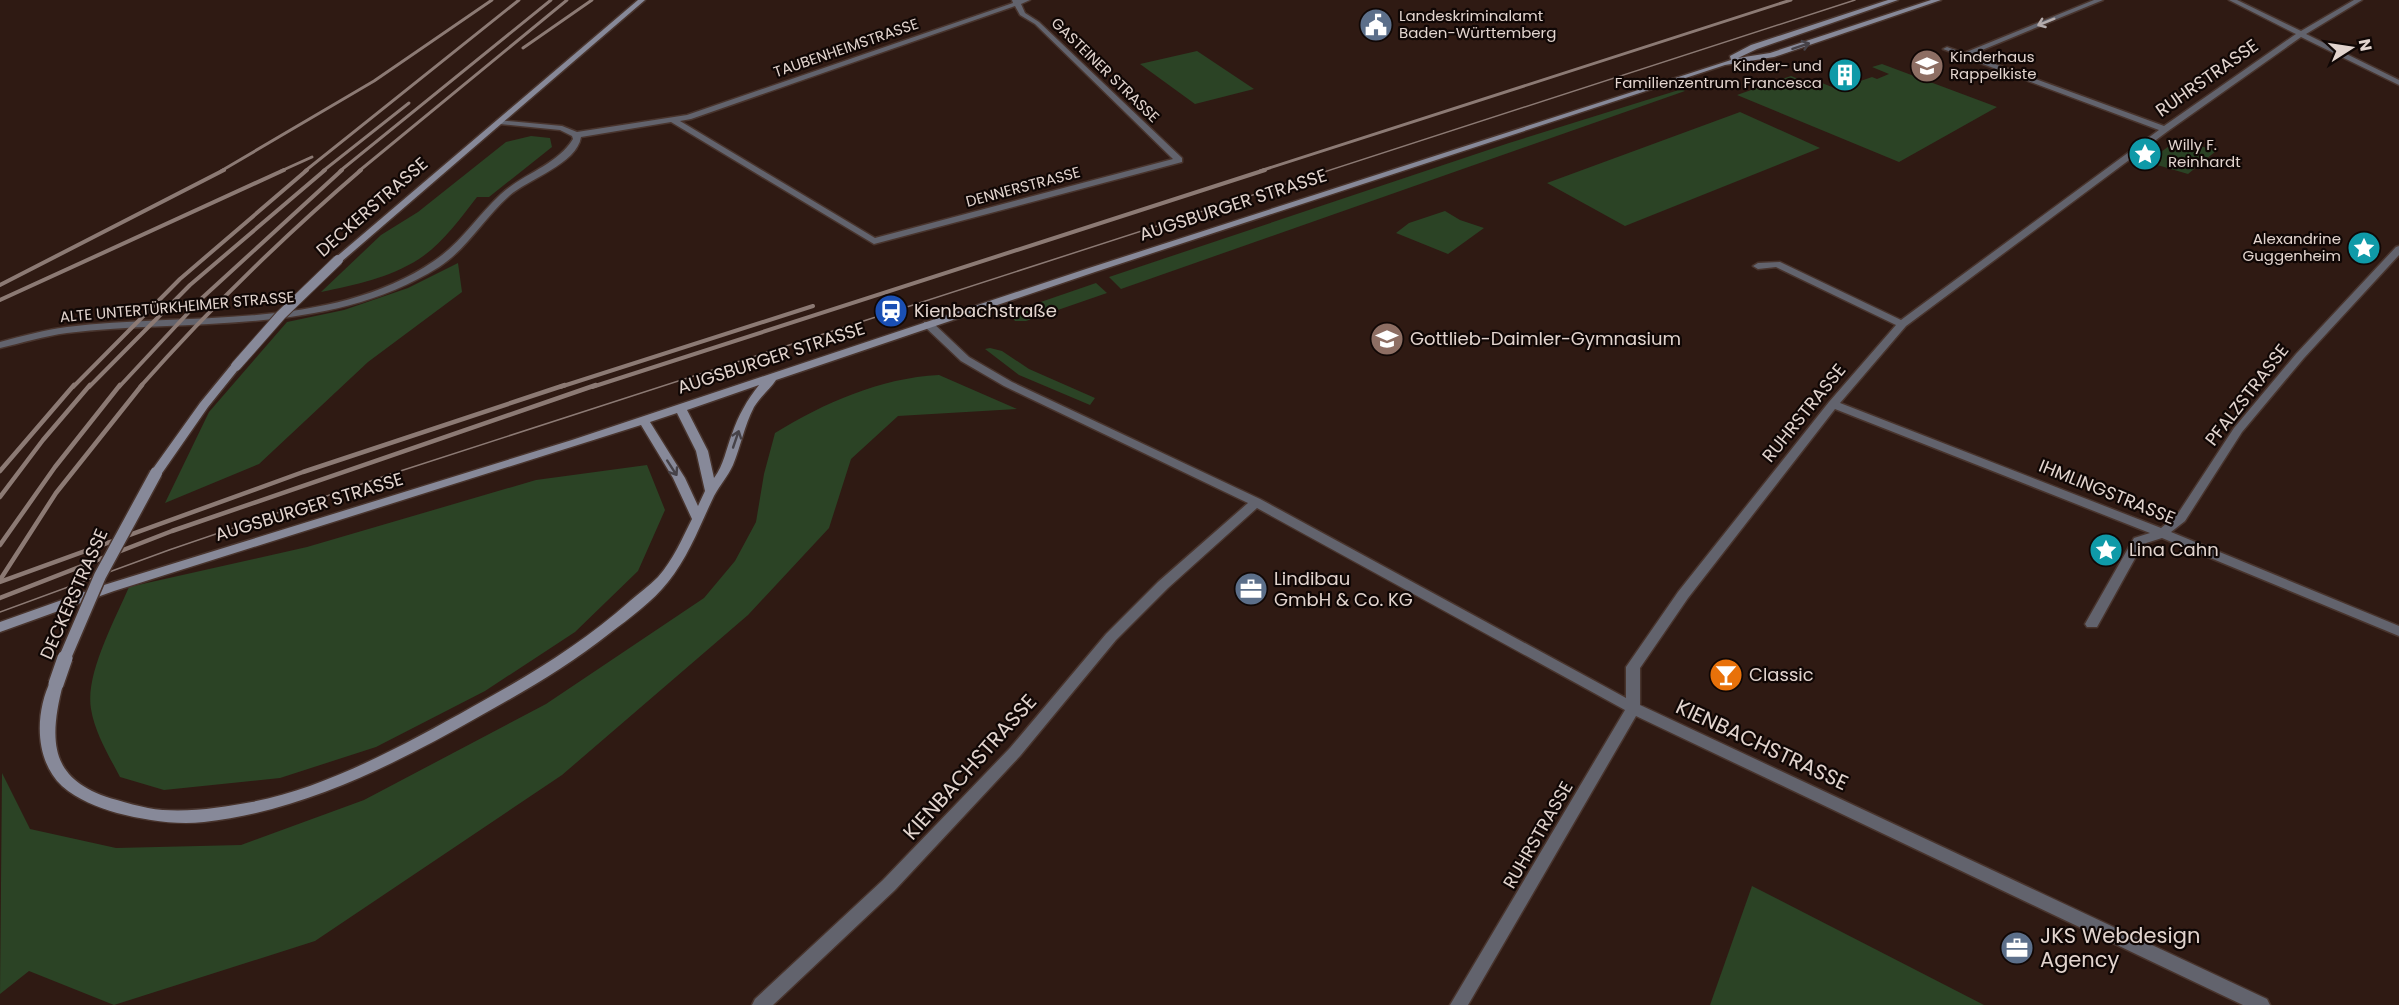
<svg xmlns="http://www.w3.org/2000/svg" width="2399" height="1005" viewBox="0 0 2399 1005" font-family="Poppins,sans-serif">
<rect width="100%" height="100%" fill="#2f1a13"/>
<g fill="#2b4325">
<path d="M 1197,51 L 1254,89 L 1195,104 L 1140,64 Z"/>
<path d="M 1882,64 L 1997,107 L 1899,162 L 1737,95 L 1791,76 L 1815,86 L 1822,83 L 1837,89 L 1872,77 L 1877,79 L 1889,74 L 1872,67 Z"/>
<path d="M 1682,89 L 1685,91 L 1121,289 L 1109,277 L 1509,143 Z"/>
<path d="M 1740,112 L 1820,148 L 1625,226 L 1547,183 Z"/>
<path d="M 531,136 L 550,138 L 552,147 L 489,197 L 477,197 C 460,219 442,244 419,259 C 389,278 355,285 321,292 L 381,235 L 418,212 L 506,142 Z"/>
<path d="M 2179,139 L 2216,151 L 2188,174 L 2147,162 Z"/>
<path d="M 1445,211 L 1460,220 L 1484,228 L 1448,254 L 1396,233 L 1409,223 Z"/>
<path d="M 458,263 L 462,292 L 368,362 L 259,464 L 165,503 L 209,412 L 287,322 L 344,310 L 408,288 Z"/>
<path d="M 1096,283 L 1107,293 L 1026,321 L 1015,321 L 1009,313 Z"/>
<path d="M 990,348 L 1002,351 L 1029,369 L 1095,398 L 1090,405 L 1019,375 L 985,349 Z"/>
<path d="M 939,375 L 1017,409 L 898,416 L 851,459 L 829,528 L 748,615 L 562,775 L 315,941 L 114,1005 L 29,971 L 0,994 L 2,773 L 30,829 L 116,848 L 241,845 L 364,800 L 546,704 L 704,598 L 735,561 L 756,522 L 764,474 L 775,433 C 824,403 880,378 939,375 Z"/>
<path d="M 647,465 L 665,510 L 638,571 L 575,632 L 485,691 L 376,747 L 280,778 L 164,790 L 120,777 C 109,756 95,733 91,709 C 85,674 115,620 129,587 L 307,547 L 536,480 Z"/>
<path d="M 1752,886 L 1984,1005 L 1710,1005 Z"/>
</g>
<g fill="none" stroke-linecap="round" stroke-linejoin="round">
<defs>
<g id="street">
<path d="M 1012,0 L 1030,0 L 1021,4 L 1025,13 L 1039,22 L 1182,158 L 1182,162 L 874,244 L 671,122 L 581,137 C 577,164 528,179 509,196 C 484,218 467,249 439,267 C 327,337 191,318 67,333 C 44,336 22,343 0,348 L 0,342 C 22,336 44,330 67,327 C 186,312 330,332 434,261 C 461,243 478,215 501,194 C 524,173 556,166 573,139 L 572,136 L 560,130 L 500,124 L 497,124 L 497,120 L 562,126 L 577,132 L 687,115 L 1013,3 ZM 1015,6 L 1020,15 L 1035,24 L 1173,159 L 875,238 L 680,121 L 691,119 Z"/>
<path d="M 2094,0 L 2103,0 L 1970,55 L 2164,126 L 2296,34 L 2229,0 L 2237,0 L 2301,31 L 2354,0 L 2362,0 L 2306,34 L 2399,80 L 2399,85 L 2301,37 L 2168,131 L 1906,326 L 1840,403 L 2161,528 L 2177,515 L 2234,428 L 2296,354 L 2396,247 L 2399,246 L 2399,255 L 2304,358 L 2242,432 L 2185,521 L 2171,532 L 2399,626 L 2399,636 L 2162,538 L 2143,544 L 2097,627 L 2087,627 L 2085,624 L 2134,538 L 2150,533 L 1835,409 L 1688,598 L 1640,668 L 1640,705 L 2267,999 L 2270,1005 L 2243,1005 L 1636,716 L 1468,1005 L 1450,1005 L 1625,710 L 1257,508 L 1168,588 L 1116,640 L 1020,756 L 895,890 L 773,1005 L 752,1005 L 755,999 L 883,880 L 1010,748 L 1106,634 L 1158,582 L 1248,503 L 1004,386 L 961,361 L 924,326 L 924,322 L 932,322 L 969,357 L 1012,382 L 1260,499 L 1626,698 L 1626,667 L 1678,592 L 1829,402 L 1896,325 L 1776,267 L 1758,269 L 1753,266 L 1758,263 L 1780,262 L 1901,320 L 2159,130 L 1943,49 L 1947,47 L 1964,53 Z"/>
</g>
<g id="secondary">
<path d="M 638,0 L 645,0 L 341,262 L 335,262 L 335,258 Z"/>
<path d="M 1888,0 L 1898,0 L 1757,49 L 1738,58 L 1770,53 L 1931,0 L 1941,0 L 1774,57 L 1725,65 L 1095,272 L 776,380 C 770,389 760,397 754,407 C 744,426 741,446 733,465 C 728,476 720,485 714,496 C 700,525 689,556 668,582 C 653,601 630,618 610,633 C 570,665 525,691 480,716 C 394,765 303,811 204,822 C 174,825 145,820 117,813 C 97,807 78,800 62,786 C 34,760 35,712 51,680 L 56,679 L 61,680 L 63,684 C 48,743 50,782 117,800 C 127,803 138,806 148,808 C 180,814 220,808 252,802 C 326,788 406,744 472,707 C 528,676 582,644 630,601 C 639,593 649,586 658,577 C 673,560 682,539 692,519 L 673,478 L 641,425 L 114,591 L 0,632 L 0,622 L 104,585 L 572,440 L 1089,268 L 1731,60 L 1730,56 L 1751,45 ZM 759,385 C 747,400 738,416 732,434 C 726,449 724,465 714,478 L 708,451 L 687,410 ZM 677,413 L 696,451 L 705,491 L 698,506 L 685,478 L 650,422 Z"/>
<path d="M 236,363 L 241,366 L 208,407 L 160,476 L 152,476 L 150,473 L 152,470 L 200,403 L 232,364 Z"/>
</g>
</defs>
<use href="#street" stroke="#48342d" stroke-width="3"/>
<use href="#secondary" stroke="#48342d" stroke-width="3"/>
<use href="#street" fill="#62636d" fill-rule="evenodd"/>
<use href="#secondary" fill="#878999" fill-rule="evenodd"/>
<path stroke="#8c7a74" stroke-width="1.5" d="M 0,612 L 169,550 L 388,475 L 1855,0"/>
<g stroke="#8c7a74" stroke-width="3">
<path d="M 523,48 L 592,0"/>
<path d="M 221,171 L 374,81 L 492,0"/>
<path d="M 281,171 L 312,157"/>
<path d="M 305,171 L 519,0"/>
<path d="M 323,171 L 409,103"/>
<path d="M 340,171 L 551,0"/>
<path d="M 359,171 L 567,0"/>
<path d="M 1260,171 L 1791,0"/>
</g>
<g stroke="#8c7a74" stroke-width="4">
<path d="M 0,285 L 224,170"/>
<path d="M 0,300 L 284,170"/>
<path d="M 73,387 L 180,279 L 307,170"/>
<path d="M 89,387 L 190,285 L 325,170"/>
<path d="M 119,387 L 202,298 L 342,170"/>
<path d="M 140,387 C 209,309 283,237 361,170"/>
<path d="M 560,387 L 813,306"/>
<path d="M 592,387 L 1265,170"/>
</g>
<g stroke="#8c7a74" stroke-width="4.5">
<path d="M 0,471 L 74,385"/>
<path d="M 0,497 L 43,440 L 90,385"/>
<path d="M 0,545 L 55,467 L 120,385"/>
<path d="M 0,580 L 56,493 L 142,385"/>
<path d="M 0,582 L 303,472 L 565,385"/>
<path d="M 0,598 L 172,531 L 596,385"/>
</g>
<defs>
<path id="secondary-bridge-far2" d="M 236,366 L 281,315 L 338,260"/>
<path id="secondary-bridge-far1" d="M 64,660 L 100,576 L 156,473"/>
<path id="secondary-bridge" d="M 56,684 L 65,658"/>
</defs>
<use href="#secondary-bridge-far2" stroke="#48342d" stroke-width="12" stroke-linecap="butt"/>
<use href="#secondary-bridge-far1" stroke="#48342d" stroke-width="15" stroke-linecap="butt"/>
<use href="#secondary-bridge" stroke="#48342d" stroke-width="18" stroke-linecap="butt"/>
<use href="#secondary-bridge-far2" stroke="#878999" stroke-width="10"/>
<use href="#secondary-bridge-far1" stroke="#878999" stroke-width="12"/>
<use href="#secondary-bridge" stroke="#878999" stroke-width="15"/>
</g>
<defs><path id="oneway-shaft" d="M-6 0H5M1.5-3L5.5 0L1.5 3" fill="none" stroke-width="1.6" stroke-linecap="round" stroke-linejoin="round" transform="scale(1.5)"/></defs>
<use stroke="#b5acac" href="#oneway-shaft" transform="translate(2046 22) rotate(158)"/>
<g stroke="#464248">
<use href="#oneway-shaft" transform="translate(1801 46) rotate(-18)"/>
<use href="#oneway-shaft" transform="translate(736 439) rotate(-71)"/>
<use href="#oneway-shaft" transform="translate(672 468) rotate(57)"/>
</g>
<defs>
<symbol id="civic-disc" viewBox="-11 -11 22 22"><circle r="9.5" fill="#5c6f8a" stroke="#100705"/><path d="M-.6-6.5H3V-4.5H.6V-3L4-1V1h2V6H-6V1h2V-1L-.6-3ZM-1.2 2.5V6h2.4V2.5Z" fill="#fff"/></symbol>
<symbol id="school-disc" viewBox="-11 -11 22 22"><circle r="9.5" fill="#8d6e63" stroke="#100705"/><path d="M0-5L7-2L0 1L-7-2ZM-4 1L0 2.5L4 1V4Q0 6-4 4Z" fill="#fff"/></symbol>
<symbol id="building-disc" viewBox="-11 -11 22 22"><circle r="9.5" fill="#0f9aa8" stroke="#100705"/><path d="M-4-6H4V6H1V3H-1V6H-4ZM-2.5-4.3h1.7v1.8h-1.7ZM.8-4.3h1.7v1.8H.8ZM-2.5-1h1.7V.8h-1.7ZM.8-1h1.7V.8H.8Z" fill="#fff"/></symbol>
<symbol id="sight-disc" viewBox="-11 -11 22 22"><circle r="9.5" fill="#0f9aa8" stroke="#100705"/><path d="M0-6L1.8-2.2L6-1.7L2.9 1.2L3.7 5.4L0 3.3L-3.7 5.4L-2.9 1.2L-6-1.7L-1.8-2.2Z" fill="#fff"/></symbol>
<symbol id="station-disc" viewBox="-11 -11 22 22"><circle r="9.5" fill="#1a4fb4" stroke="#100705"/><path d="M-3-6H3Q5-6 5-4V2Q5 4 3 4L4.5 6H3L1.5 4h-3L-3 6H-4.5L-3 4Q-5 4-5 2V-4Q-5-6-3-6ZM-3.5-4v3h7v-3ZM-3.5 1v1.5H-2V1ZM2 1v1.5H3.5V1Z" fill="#fff"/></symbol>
<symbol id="office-disc" viewBox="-11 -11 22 22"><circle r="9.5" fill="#5c6f8a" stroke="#100705"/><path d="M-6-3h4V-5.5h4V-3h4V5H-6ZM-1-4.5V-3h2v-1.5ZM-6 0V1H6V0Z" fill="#fff"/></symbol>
<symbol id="bar-disc" viewBox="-11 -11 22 22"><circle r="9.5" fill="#e8710a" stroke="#100705"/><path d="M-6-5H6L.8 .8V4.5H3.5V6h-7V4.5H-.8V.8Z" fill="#fff"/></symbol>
</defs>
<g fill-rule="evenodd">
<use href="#civic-disc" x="1357" y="6" width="38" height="38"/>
<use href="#school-disc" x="1908" y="47" width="38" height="38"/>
<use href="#building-disc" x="1826" y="56" width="38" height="38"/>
<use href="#sight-disc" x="2126" y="135" width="38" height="38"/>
<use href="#sight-disc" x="2345" y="229" width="38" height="38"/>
<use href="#station-disc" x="872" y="292" width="38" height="38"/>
<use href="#school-disc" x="1368" y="320" width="38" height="38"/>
<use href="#sight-disc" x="2087" y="531" width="38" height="38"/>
<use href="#office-disc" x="1232" y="570" width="38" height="38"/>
<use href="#bar-disc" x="1707" y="656" width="38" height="38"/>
<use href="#office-disc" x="1998" y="929" width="38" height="38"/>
</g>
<g text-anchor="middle" stroke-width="4.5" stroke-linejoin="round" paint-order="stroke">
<g font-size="15" fill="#e2d4ce" stroke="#100705" text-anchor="start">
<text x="1399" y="21">Landeskriminalamt<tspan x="1399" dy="17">Baden-Württemberg</tspan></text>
<text x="1950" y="62">Kinderhaus<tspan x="1950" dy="17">Rappelkiste</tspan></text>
<text x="1822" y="71" text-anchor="end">Kinder- und<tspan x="1822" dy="17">Familienzentrum Francesca</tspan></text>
<text x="2168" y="150">Willy F.<tspan x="2168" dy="17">Reinhardt</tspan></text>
<text x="2341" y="244" text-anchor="end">Alexandrine<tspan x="2341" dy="17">Guggenheim</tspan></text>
</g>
<g font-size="15" fill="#e2d4ce" stroke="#100705">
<text transform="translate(846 48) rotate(-19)" y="5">TAUBENHEIMSTRASSE</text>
<text transform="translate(1105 70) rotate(44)" y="5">GASTEINER STRASSE</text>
<text transform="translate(1023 187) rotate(-15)" y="5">DENNERSTRASSE</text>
<text transform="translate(177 307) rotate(-5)" y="5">ALTE UNTERTÜRKHEIMER STRASSE</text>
</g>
<g font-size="18" fill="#e2d4ce" stroke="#100705">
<text transform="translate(2207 78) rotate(-35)" y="6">RUHRSTRASSE</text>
<text transform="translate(1233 205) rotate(-18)" y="6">AUGSBURGER STRASSE</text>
<text transform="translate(372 207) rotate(-41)" y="6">DECKERSTRASSE</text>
<text transform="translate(771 358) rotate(-18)" y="6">AUGSBURGER STRASSE</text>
<text transform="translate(2247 395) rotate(-52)" y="6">PFALZSTRASSE</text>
<text transform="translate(1804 413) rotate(-51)" y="6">RUHRSTRASSE</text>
<text transform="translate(2107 492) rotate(22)" y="6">IHMLINGSTRASSE</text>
<text transform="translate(309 507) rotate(-17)" y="6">AUGSBURGER STRASSE</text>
<text transform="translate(74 594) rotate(-66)" y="6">DECKERSTRASSE</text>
<text transform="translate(1538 835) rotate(-60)" y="6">RUHRSTRASSE</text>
</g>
<g font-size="18" fill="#e2d4ce" stroke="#100705" text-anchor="start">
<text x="914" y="317">Kienbachstraße</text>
<text x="1410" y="345">Gottlieb-Daimler-Gymnasium</text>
<text x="2129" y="556">Lina Cahn</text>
<text x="1274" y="585">Lindibau<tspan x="1274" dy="21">GmbH &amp; Co. KG</tspan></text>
<text x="1749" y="681">Classic</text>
</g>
<g font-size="21" fill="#e2d4ce" stroke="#100705">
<text transform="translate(1762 745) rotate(25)" y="7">KIENBACHSTRASSE</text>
<text transform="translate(970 767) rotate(-48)" y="7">KIENBACHSTRASSE</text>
</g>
<g font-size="21" fill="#e2d4ce" stroke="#100705" text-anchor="start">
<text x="2040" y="943">JKS Webdesign<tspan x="2040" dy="24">Agency</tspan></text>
</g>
</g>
<g transform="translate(2351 48) rotate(78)" stroke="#100705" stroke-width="4.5" paint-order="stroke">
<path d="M0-4.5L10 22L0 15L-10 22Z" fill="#e2d4ce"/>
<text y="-9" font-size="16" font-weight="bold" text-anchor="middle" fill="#e2d4ce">N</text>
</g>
</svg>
